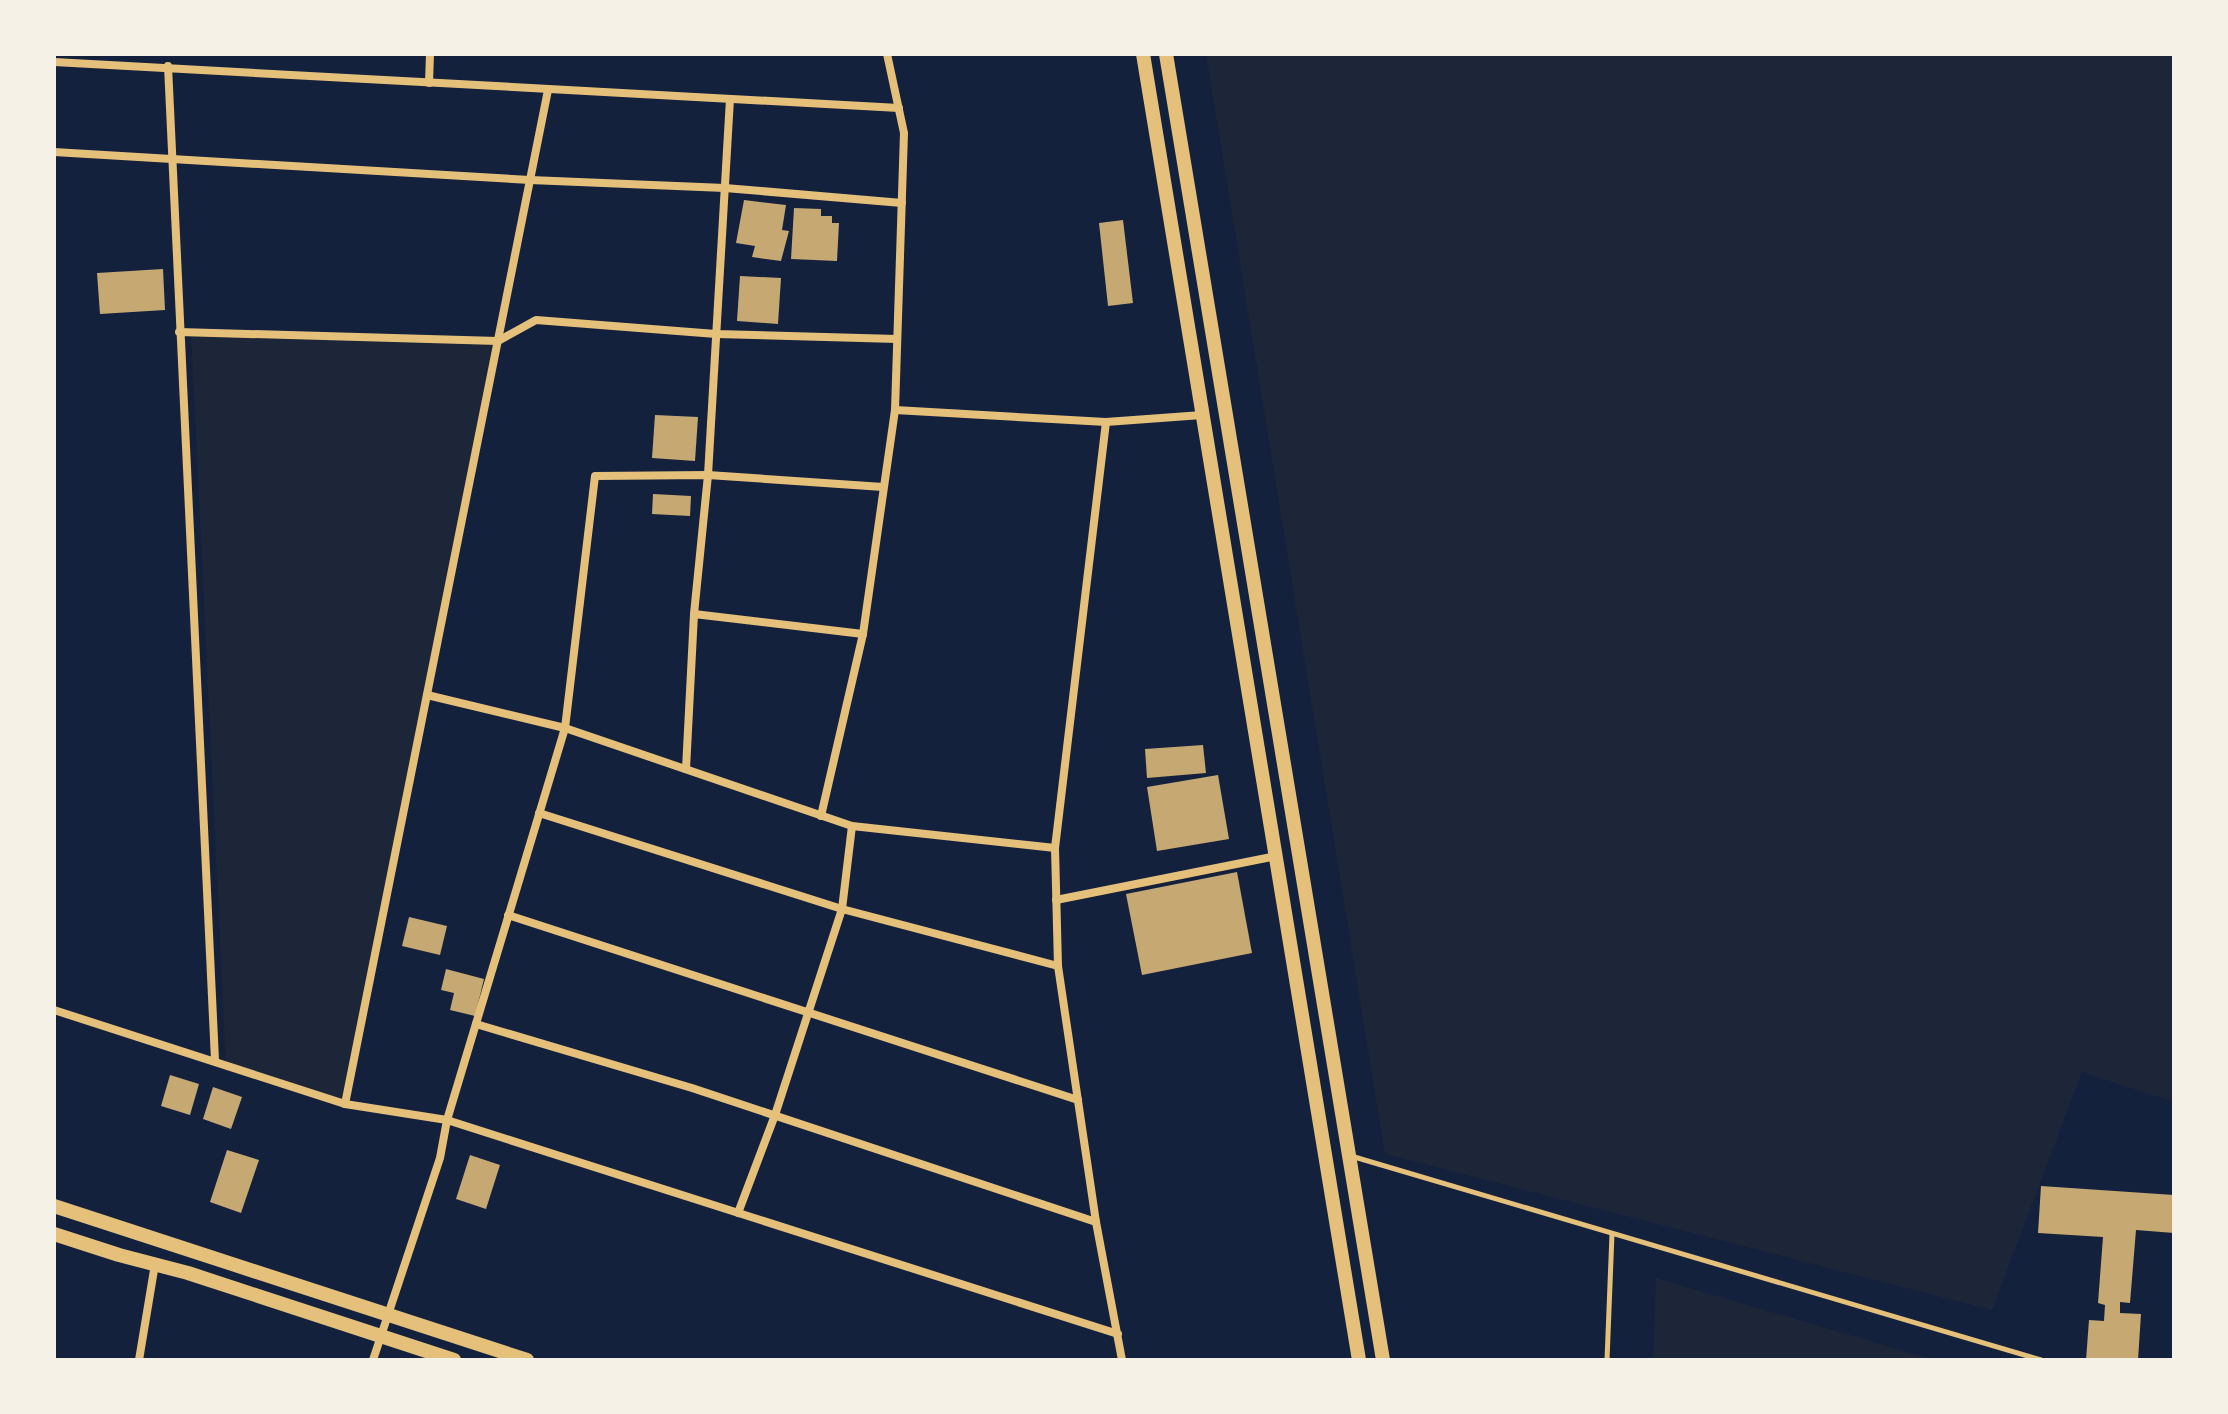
<svg xmlns="http://www.w3.org/2000/svg" width="2228" height="1414" viewBox="0 0 2228 1414" font-family="Montserrat,sans-serif">
<rect width="100%" height="100%" fill="#14213d"/>
<g fill="#1d2539">
<path d="M 1206,54 L 2174,54 L 2174,1102 L 2082,1072 L 1992,1310 L 1385,1154 Z"/>
<path d="M 191,333 L 498,341 L 345,1104 L 226,1064 Z"/>
<path d="M 1656,1278 L 1935,1360 L 1653,1360 Z"/>
</g>
<g fill="#c6a872">
<path d="M 744,200 L 786,205 L 782,230 L 789,231 L 781,261 L 752,257 L 755,246 L 736,243 Z"/>
<path d="M 794,208 L 821,209 L 821,216 L 832,216 L 832,223 L 839,223 L 837,261 L 791,259 Z"/>
<path d="M 1123,220 L 1133,303 L 1108,306 L 1099,223 Z"/>
<path d="M 163,269 L 165,310 L 100,314 L 97,273 Z"/>
<path d="M 740,276 L 781,278 L 778,324 L 737,321 Z"/>
<path d="M 655,415 L 698,417 L 695,461 L 652,458 Z"/>
<path d="M 653,494 L 691,496 L 690,516 L 652,514 Z"/>
<path d="M 1203,745 L 1206,773 L 1147,778 L 1145,749 Z"/>
<path d="M 1218,775 L 1229,839 L 1157,851 L 1147,787 Z"/>
<path d="M 1237,872 L 1252,953 L 1142,975 L 1126,894 Z"/>
<path d="M 409,917 L 447,926 L 440,955 L 402,946 Z"/>
<path d="M 446,969 L 484,979 L 475,1016 L 450,1010 L 454,993 L 441,990 Z"/>
<path d="M 170,1075 L 199,1084 L 190,1115 L 161,1106 Z"/>
<path d="M 213,1087 L 242,1097 L 231,1129 L 203,1119 Z"/>
<path d="M 227,1150 L 259,1160 L 241,1213 L 210,1202 Z"/>
<path d="M 470,1155 L 500,1165 L 486,1209 L 456,1199 Z"/>
<path d="M 2041,1186 L 2174,1195 L 2174,1233 L 2136,1230 L 2130,1303 L 2120,1302 L 2120,1313 L 2141,1314 L 2138,1360 L 2086,1360 L 2089,1320 L 2104,1321 L 2105,1305 L 2098,1303 L 2103,1237 L 2038,1233 Z"/>
</g>
<g fill="none" stroke-linecap="round" stroke-linejoin="round">
<g stroke="#e5c07b" stroke-width="5">
<path d="M 1351,1156 L 2041,1360"/>
<path d="M 1607,1360 L 1612,1234"/>
</g>
<g stroke="#e5c07b" stroke-width="8">
<path d="M 54,62 L 899,108"/>
<path d="M 168,66 L 215,1060"/>
<path d="M 429,83 L 430,54"/>
<path d="M 54,152 L 530,180 L 725,188 L 902,203"/>
<path d="M 179,332 L 498,341 L 536,320 L 716,334 L 897,339"/>
<path d="M 895,410 L 1106,422 L 1202,415"/>
<path d="M 1106,422 L 1055,848 L 1058,966 L 1096,1222 L 1122,1360"/>
<path d="M 694,614 L 863,634"/>
<path d="M 427,695 L 565,728 L 852,826 L 1055,848"/>
<path d="M 686,769 L 694,614 L 708,475 L 730,99"/>
<path d="M 539,813 L 842,909 L 1058,966"/>
<path d="M 821,816 L 863,634 L 895,410 L 904,133 L 887,54"/>
<path d="M 1056,900 L 1276,856"/>
<path d="M 508,915 L 1078,1100"/>
<path d="M 54,1010 L 345,1104 L 447,1120 L 1118,1334"/>
<path d="M 476,1024 L 692,1088 L 1096,1222"/>
<path d="M 345,1104 L 548,90"/>
<path d="M 738,1213 L 775,1115 L 842,909 L 852,826"/>
<path d="M 139,1360 L 155,1264"/>
<path d="M 373,1360 L 440,1158 L 447,1120 L 565,728 L 595,476 L 708,475 L 883,487"/>
</g>
<g stroke="#e5c07b" stroke-width="14">
<path d="M 1143,54 L 1359,1360"/>
<path d="M 1166,54 L 1383,1360"/>
<path d="M 54,1206 L 527,1360"/>
<path d="M 54,1234 L 119,1255 L 188,1273 L 454,1360"/>
</g>
</g>
<rect width="2228" height="1414" fill="none" stroke="#f6f1e7" stroke-width="112"/>
</svg>
